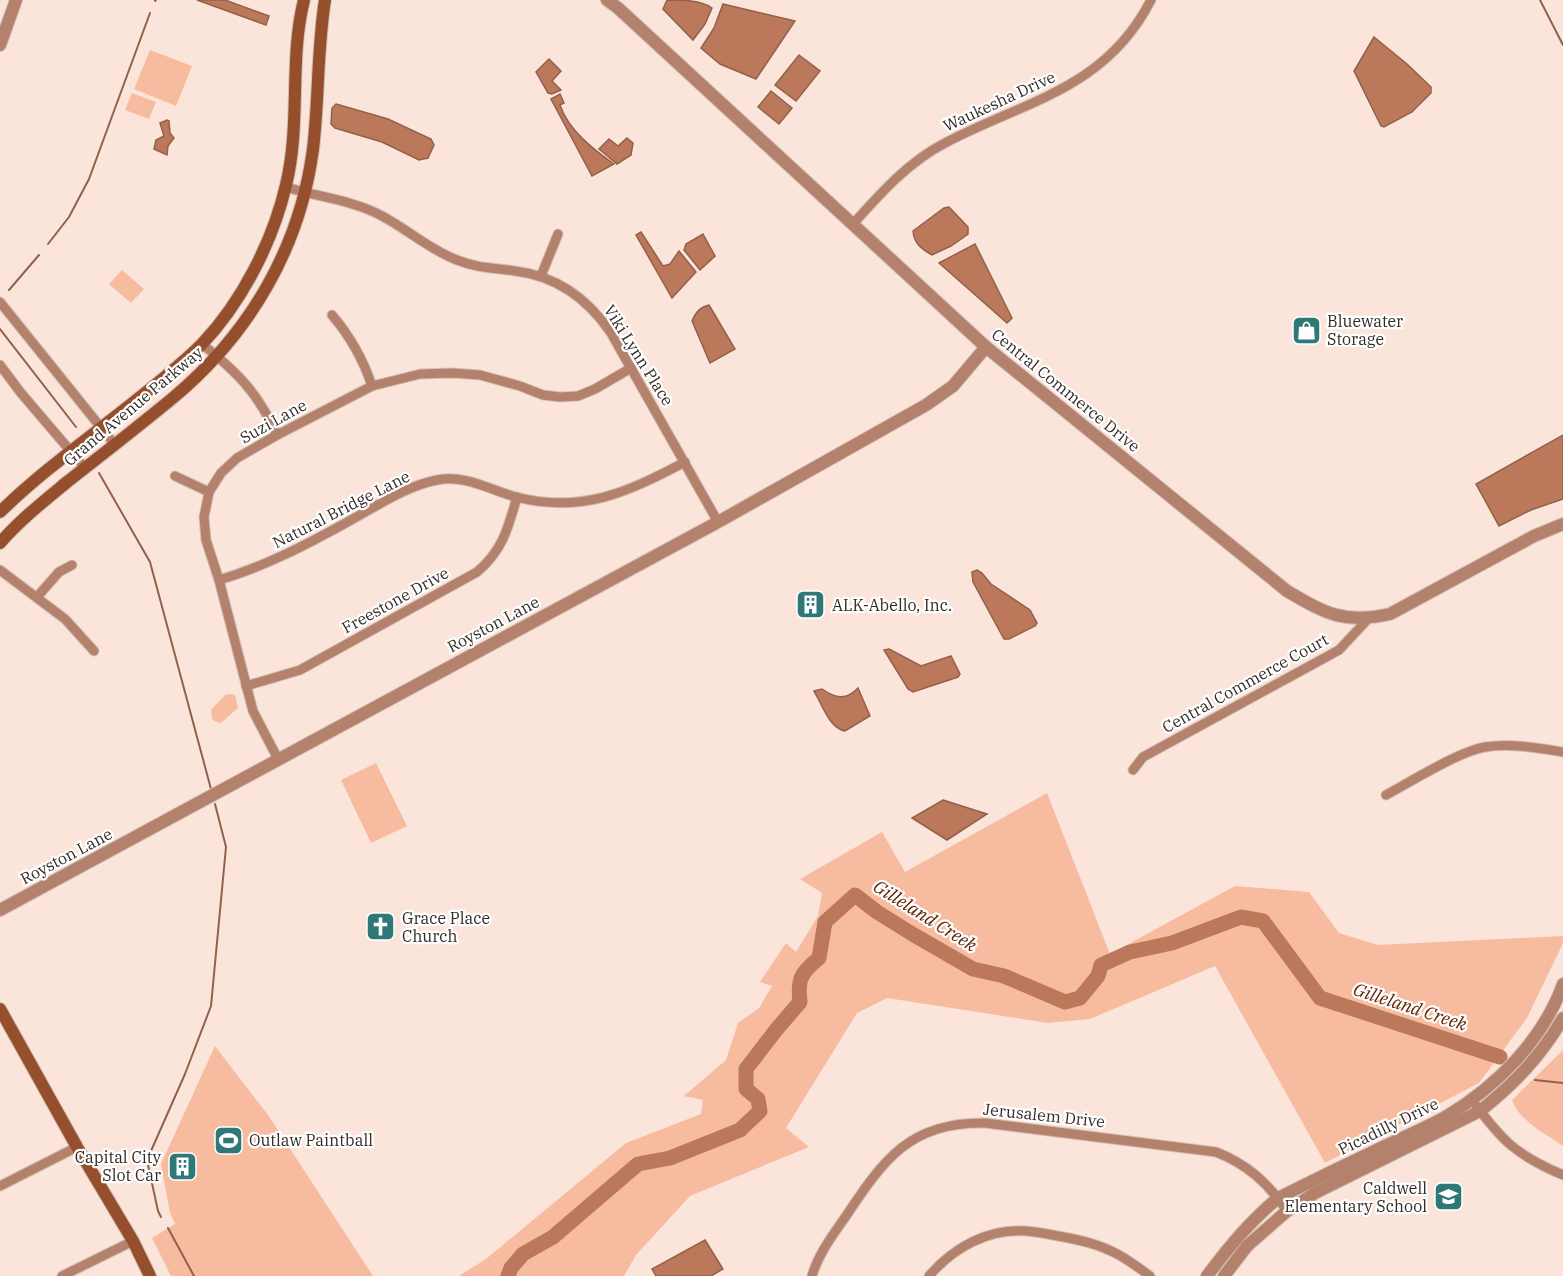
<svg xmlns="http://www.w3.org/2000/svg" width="1563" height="1276" viewBox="0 0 1563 1276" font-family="'IBM Plex Serif',serif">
<rect width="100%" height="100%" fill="#fbe5db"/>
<g fill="#f7bba0">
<path d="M 150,50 L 192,66 L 176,106 L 134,89 Z"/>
<path d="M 132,93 L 156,102 L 149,119 L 125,110 Z"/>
<path d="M 122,270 L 144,289 L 131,303 L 109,284 Z"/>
<path d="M 230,694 L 235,695 L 238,708 L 221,723 L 216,722 L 212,719 L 211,710 L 225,695 Z"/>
<path d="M 376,763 L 407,826 L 371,843 L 341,780 Z"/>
<path d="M 1047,793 L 1110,954 L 1235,886 L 1309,892 L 1339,933 L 1378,945 L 1563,936 L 1563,943 L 1527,1018 L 1479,1083 L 1325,1163 L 1215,966 L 1090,1019 L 1048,1023 L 887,998 L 857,1013 L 786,1128 L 809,1147 L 690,1196 L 636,1255 L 624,1276 L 459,1276 L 486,1259 L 626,1143 L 701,1114 L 703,1100 L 684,1096 L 726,1060 L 738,1023 L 759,1008 L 772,986 L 760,982 L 786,943 L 796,952 L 818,916 L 822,893 L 800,879 L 882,832 L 905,872 Z"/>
<path d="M 215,1046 L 268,1115 L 373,1276 L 171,1276 L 152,1238 L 175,1224 L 170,1213 L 161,1164 Z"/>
<path d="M 1563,1050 L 1563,1146 C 1546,1134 1519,1121 1512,1100 Z"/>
</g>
<g fill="#bb785a" stroke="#92614b" stroke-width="1.5">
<path d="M 197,0 L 225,0 L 269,16 L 266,25 Z"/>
<path d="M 667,0 C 682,0 701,0 712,8 L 705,24 L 693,40 L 663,9 Z"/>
<path d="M 723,4 L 795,21 L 756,79 L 720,64 L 701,48 L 714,28 Z"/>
<path d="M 1374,37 L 1407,64 L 1431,87 L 1431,93 L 1412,112 L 1384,127 L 1381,126 L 1354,71 Z"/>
<path d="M 799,55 L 820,71 L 796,101 L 775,85 Z"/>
<path d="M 549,59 L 561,71 L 552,81 L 561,90 L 552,94 L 548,93 L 536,72 Z"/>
<path d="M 771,91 L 792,108 L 779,124 L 758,107 Z"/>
<path d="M 560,94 L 564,103 L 560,105 C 568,130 594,150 614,164 L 592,176 L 551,99 Z"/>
<path d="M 336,104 L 388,119 L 431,139 L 434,145 L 428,158 L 419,160 L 382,142 L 335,128 L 331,124 L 332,108 Z"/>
<path d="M 167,120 L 169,121 L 170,133 L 174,138 L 168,146 L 167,155 L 154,149 L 156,140 L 164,136 L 160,123 Z"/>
<path d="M 627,138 L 633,143 L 631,155 L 617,164 L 599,149 L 609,139 L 618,146 Z"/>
<path d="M 949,207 L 968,227 L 968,234 L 951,246 L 932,255 C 922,249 914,244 913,231 L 944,208 Z"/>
<path d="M 641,232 L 663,266 L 670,264 L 679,251 L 696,272 L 672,298 L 636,235 Z"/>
<path d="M 703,234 L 715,256 L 700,270 L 684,250 L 686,244 Z"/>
<path d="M 975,244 L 1012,318 L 1007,323 L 939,263 Z"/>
<path d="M 709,305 L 735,349 L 710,363 L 692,321 C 696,312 700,307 709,305 Z"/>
<path d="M 1563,435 L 1563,499 L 1531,510 L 1499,526 L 1476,484 Z"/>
<path d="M 977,570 L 982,573 L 991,584 L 1030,610 L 1037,623 L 1035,626 L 1009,639 L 1004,639 L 973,582 L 972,572 Z"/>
<path d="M 889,649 L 921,666 L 951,656 L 960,674 L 958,677 L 913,692 L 908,689 L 884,650 Z"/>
<path d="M 858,688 L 870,716 L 845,731 C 829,728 822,704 814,691 L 822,689 C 835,698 846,701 858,688 Z"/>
<path d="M 943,800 L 987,814 L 947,840 L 912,818 Z"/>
<path d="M 705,1240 L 723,1269 L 711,1276 L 656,1276 L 652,1269 Z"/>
</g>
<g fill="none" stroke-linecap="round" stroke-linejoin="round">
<g stroke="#92614b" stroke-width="2">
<path d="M 1540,0 L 1563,45"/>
<path d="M 155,1 L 156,0"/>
<path d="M 48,244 L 69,217 L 89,179 L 150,13"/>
<path d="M 9,290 L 39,255"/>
<path d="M 0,329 L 76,427"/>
<path d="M 99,473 L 150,562 L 211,789"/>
<path d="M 1535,1080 L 1563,1083"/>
<path d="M 161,1217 L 158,1211 L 147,1160 L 185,1074 L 211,1006 L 226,847 L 215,804"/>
<path d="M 168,1228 L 194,1276"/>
</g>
<path stroke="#bb785a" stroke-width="15" d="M 508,1276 L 511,1268 L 523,1254 L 553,1237 L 638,1164 L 670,1158 L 740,1130 L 760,1111 L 758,1099 L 746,1089 L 746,1069 L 776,1030 L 800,1002 C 797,978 802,972 819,958 L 825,922 L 855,895 L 877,912 L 914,935 L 973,969 L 1004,976 L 1065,1002 L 1080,998 L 1098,976 L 1101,965 L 1130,952 L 1172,943 L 1241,917 L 1263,921 L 1320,998 L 1500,1057"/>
<defs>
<g id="minor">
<path d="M 286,187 C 317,197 353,200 382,216 C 407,229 430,250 457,260 C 476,268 495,268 515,271 C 557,276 588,299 611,333 L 718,522"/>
<path d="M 853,224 C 880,194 908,162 945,143 C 1024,101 1105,90 1151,0"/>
<path d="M 541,276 L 558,234"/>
<path d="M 0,302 L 115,445"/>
<path d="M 332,315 C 350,336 363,359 372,386"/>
<path d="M 202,344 C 238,373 258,393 277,435"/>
<path d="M 0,365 L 21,393 L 85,468"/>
<path d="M 175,476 L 209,492"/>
<path d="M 0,570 L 65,619 L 94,651"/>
<path d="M 219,580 C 266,566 308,544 351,520 C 379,505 406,486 437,480 C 465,474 490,490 516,497 C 582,514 628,492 685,462"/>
<path d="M 37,597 L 59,572 L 72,565"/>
<path d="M 246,686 L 300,670 L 477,572 C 503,550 508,528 517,497"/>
<path d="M 278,759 L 253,711 L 219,580 L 206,540 L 204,517 L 209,492 L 221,473 L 237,458 L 277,435 L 372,386 L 420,374 L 453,373 L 480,375 L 520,386 L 543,395 L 560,397 L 578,396 L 595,389 L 631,368"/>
<path d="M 1133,770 L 1143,757 L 1339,650 L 1368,619"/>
<path d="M 1386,795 C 1410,782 1460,751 1485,747 C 1511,743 1538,748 1563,752"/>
<path d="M 1472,1100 C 1502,1141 1516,1155 1563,1175"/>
<path d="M 0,1186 L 77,1147"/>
<path d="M 62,1276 L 133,1241"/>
<path d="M 812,1276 C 818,1254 833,1235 846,1216 C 884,1159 910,1122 985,1123 L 1216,1152 C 1247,1164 1268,1183 1287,1211"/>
<path d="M 929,1276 C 953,1248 988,1228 1026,1231 C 1037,1232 1048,1234 1058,1236 C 1080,1240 1099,1244 1119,1255 C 1130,1261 1140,1269 1150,1276"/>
</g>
<g id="tertiary">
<path d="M 607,0 L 618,8 L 986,347 L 1287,591 C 1326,614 1344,624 1390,614 L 1534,536 L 1563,524"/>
<path d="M 0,45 L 16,0"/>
<path d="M 0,910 L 718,522 L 926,405 L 953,386 L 986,347"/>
<path d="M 1207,1276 C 1229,1247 1250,1221 1278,1198 C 1314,1180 1349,1163 1385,1146 C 1406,1136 1428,1127 1447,1116 C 1497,1086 1543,1040 1563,984"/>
<path d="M 1224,1276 L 1247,1246 L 1287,1211 L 1315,1193 L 1480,1111 C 1514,1084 1541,1056 1563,1018"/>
</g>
<g id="secondary">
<path d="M 0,512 C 44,469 96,433 144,394 C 164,378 184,362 202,344 C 242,302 273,241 286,185 C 301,124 289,59 304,0"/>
<path d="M 0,543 C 20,520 44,501 67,482 C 103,454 139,426 174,397 C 250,333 300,248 313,149 C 319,100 317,50 325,0"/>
<path d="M 0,1009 L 77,1147 L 133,1241 L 150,1276"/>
</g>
</defs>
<use href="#minor" stroke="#d3c0b7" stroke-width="11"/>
<use href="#tertiary" stroke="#d3c0b7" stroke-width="14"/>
<use href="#secondary" stroke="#d3c0b7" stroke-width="14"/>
<use href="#minor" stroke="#b4826c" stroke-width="9"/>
<use href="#tertiary" stroke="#b4826c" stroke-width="12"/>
<use href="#secondary" stroke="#954f2d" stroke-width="12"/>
</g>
<defs>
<symbol id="shop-square" viewBox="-11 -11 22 22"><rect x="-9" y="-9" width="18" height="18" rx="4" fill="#2f7878" stroke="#fff"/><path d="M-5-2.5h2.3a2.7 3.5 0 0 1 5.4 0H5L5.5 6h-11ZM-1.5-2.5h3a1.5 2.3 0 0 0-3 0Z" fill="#fff"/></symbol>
<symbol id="building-square" viewBox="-11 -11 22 22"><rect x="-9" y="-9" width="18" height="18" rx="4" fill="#2f7878" stroke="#fff"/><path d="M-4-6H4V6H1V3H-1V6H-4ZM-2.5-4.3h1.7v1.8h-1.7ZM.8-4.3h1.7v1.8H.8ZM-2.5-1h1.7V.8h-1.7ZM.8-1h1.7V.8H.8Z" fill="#fff"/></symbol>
<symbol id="church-square" viewBox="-11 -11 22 22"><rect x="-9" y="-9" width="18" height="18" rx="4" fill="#2f7878" stroke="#fff"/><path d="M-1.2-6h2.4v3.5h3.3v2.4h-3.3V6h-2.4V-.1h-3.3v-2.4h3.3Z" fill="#fff"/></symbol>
<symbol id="stadium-square" viewBox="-11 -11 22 22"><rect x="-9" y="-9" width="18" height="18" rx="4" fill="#2f7878" stroke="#fff"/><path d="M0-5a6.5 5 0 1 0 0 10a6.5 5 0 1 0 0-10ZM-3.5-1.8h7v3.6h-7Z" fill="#fff"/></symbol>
<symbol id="school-square" viewBox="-11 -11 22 22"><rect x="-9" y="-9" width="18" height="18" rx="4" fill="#2f7878" stroke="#fff"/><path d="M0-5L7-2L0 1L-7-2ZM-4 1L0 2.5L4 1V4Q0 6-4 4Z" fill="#fff"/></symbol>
</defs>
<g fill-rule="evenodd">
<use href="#shop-square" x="1290" y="314" width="33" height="33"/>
<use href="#building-square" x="794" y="588" width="33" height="33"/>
<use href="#church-square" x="364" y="910" width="33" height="33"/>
<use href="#stadium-square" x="212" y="1124" width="33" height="33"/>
<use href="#building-square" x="166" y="1150" width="33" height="33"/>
<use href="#school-square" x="1432" y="1180" width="33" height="33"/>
</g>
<g text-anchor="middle" stroke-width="4.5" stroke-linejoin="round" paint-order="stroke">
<g font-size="16" fill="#332b27" stroke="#fff">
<text transform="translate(999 101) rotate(-25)" y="6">Waukesha Drive</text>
<text transform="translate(639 355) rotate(58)" y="6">Viki Lynn Place</text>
<text transform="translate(1066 390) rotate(39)" y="6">Central Commerce Drive</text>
<text transform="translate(133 406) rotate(-40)" y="6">Grand Avenue Parkway</text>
<text transform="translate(273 421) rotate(-29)" y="6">Suzi Lane</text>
<text transform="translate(341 509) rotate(-27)" y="6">Natural Bridge Lane</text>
<text transform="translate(395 600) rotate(-29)" y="6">Freestone Drive</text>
<text transform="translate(493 624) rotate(-28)" y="6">Royston Lane</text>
<text transform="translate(1245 683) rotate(-29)" y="6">Central Commerce Court</text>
<text transform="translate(66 856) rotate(-28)" y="6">Royston Lane</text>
<text transform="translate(1044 1115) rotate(6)" y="6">Jerusalem Drive</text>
<text transform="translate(1388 1126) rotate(-26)" y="6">Picadilly Drive</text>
</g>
<g font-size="16" fill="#332b27" stroke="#fff" text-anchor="start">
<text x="1327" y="327">Bluewater<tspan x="1327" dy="18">Storage</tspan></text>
<text x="832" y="611">ALK-Abello, Inc.</text>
<text x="402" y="924">Grace Place<tspan x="402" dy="18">Church</tspan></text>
<text x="249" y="1146">Outlaw Paintball</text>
<text x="161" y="1163" text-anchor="end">Capital City<tspan x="161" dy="18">Slot Car</tspan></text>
<text x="1427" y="1194" text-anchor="end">Caldwell<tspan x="1427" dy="18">Elementary School</tspan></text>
</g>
<g font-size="18" font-style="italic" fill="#612300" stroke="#fff">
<text transform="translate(925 916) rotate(32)" y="6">Gilleland Creek</text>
<text transform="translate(1410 1007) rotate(18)" y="6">Gilleland Creek</text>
</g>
</g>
</svg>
